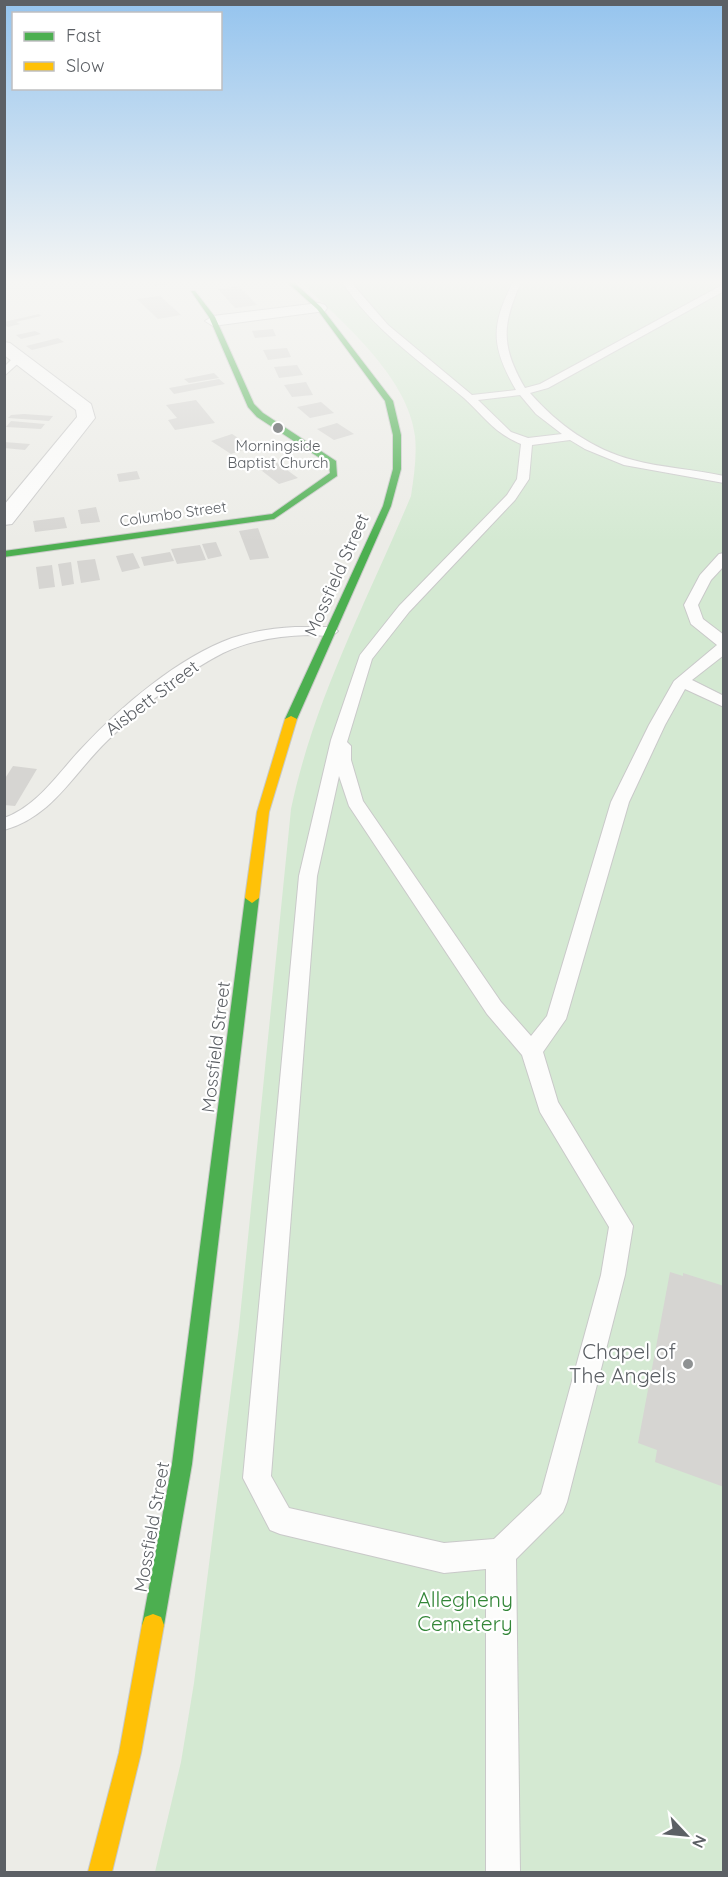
<svg xmlns="http://www.w3.org/2000/svg" width="728" height="1877" viewBox="0 0 728 1877" font-family="Quicksand,sans-serif">
<rect width="100%" height="100%" fill="#ecece7"/>
<path fill="#d4e9d2" d="M 299,280 L 723,280 L 723,1872 L 155,1872 L 181,1762 L 194,1683 L 239,1327 L 291,809 C 314,699 368,599 411,496 C 414,476 417,456 415,436 C 408,376 340,320 299,280 Z"/>
<g fill="#d6d5d2">
<path d="M 150,280 L 192,280 L 192,281 L 155,286 Z"/>
<path d="M 239,286 L 257,305 L 235,308 L 218,289 Z"/>
<path d="M 160,296 L 181,315 L 158,319 L 137,299 Z"/>
<path d="M 39,314 L 41,316 L 16,322 L 20,324 L 8,327 L 4,325 L 4,322 Z"/>
<path d="M 273,329 L 276,336 L 255,338 L 252,331 Z"/>
<path d="M 35,331 L 41,334 L 21,339 L 16,335 Z"/>
<path d="M 58,338 L 64,342 L 32,350 L 26,346 Z"/>
<path d="M 287,348 L 291,357 L 268,360 L 263,350 Z"/>
<path d="M 297,365 L 303,375 L 279,378 L 274,367 Z"/>
<path d="M 214,373 L 219,378 L 189,383 L 184,379 Z"/>
<path d="M 219,379 L 225,384 L 174,394 L 169,388 Z"/>
<path d="M 306,382 L 313,395 L 292,397 L 284,385 Z"/>
<path d="M 196,400 L 215,423 L 175,430 L 168,420 L 177,418 L 166,405 Z"/>
<path d="M 321,402 L 334,413 L 310,418 L 297,407 Z"/>
<path d="M 24,414 L 53,416 L 49,421 L 8,418 L 11,415 Z"/>
<path d="M 11,421 L 45,424 L 41,429 L 6,427 Z"/>
<path d="M 337,423 L 354,434 L 334,440 L 317,429 Z"/>
<path d="M 232,434 L 252,447 L 231,454 L 211,441 Z"/>
<path d="M 4,442 L 30,444 L 25,450 L 4,448 Z"/>
<path d="M 272,459 L 298,478 L 279,484 L 253,464 Z"/>
<path d="M 137,471 L 140,479 L 119,482 L 117,474 Z"/>
<path d="M 96,507 L 100,522 L 81,524 L 78,510 Z"/>
<path d="M 64,517 L 67,528 L 35,532 L 33,521 Z"/>
<path d="M 258,528 L 269,558 L 250,560 L 239,531 Z"/>
<path d="M 216,542 L 222,556 L 208,559 L 202,544 Z"/>
<path d="M 200,545 L 206,560 L 177,564 L 171,549 Z"/>
<path d="M 170,552 L 174,561 L 144,566 L 141,557 Z"/>
<path d="M 133,553 L 140,568 L 122,572 L 116,556 Z"/>
<path d="M 95,559 L 100,580 L 81,583 L 77,561 Z"/>
<path d="M 71,562 L 74,584 L 62,586 L 58,564 Z"/>
<path d="M 52,565 L 55,587 L 39,589 L 36,567 Z"/>
<path d="M 13,766 L 37,769 L 15,806 L 4,805 L 4,780 Z"/>
<path d="M 670,1272 L 683,1276 L 683,1273 L 724,1286 L 724,1487 L 655,1462 L 657,1450 L 638,1443 Z"/>
</g>
<g fill="none" stroke-linecap="round" stroke-linejoin="round">
<defs>
<g id="lane">
<path d="M 341,280 L 349,280 L 388,325 L 472,395 L 516,390 C 490,345 491,325 514,280 L 522,280 C 502,324 500,345 525,388 L 540,384 L 724,284 L 724,291 L 548,388 L 530,393 C 557,424 593,450 633,460 C 662,468 694,469 724,476 L 724,483 L 624,465 L 585,449 L 570,440 L 532,445 L 529,479 L 515,500 L 409,612 L 372,659 L 347,742 L 351,746 L 351,760 L 363,801 L 501,1002 L 531,1036 L 547,1016 L 611,802 L 649,725 L 674,681 L 717,645 L 691,624 L 684,605 L 700,575 L 719,554 L 724,553 L 724,566 L 711,580 L 698,605 L 703,619 L 724,635 L 724,655 L 692,680 L 724,696 L 724,707 L 685,689 L 665,725 L 629,802 L 566,1019 L 543,1052 L 558,1102 L 633,1226 L 625,1275 L 567,1502 L 563,1512 L 516,1559 L 520,1872 L 486,1872 L 486,1569 L 444,1573 L 280,1534 L 270,1530 L 243,1478 L 299,876 L 331,740 L 360,655 L 399,606 L 507,495 L 517,479 L 521,444 C 494,433 485,417 464,398 C 421,362 371,328 341,280 ZM 520,395 L 536,414 L 562,434 L 528,438 L 511,432 L 478,400 ZM 339,776 L 349,806 L 487,1014 L 522,1055 L 540,1112 L 609,1227 L 601,1275 L 541,1494 L 494,1539 L 444,1543 L 289,1508 L 271,1476 L 317,876 Z"/>
<path d="M 15,356 L 24,358 L 4,376 L 4,367 Z"/>
<path d="M 295,627 L 331,627 L 338,631 C 332,638 317,635 308,635 C 279,636 250,640 223,653 C 180,675 141,708 107,741 C 73,774 52,817 4,830 L 4,818 C 38,806 58,773 82,748 C 120,707 179,657 232,638 C 253,631 274,628 295,627 Z"/>
</g>
<g id="street">
<path d="M 319,303 L 325,305 L 327,308 L 325,311 L 213,326 L 205,321 L 213,316 Z"/>
<path d="M 4,342 L 10,343 L 91,404 L 95,418 L 12,524 L 4,525 L 4,505 L 77,417 L 76,410 L 4,355 Z"/>
</g>
<g id="fast">
<path d="M 285,280 L 291,280 L 321,307 L 393,401 L 401,435 L 401,469 L 391,506 L 297,719 L 291,722 L 285,719 L 383,506 L 393,469 L 393,435 L 385,401 L 317,309 Z"/>
<path d="M 191,291 L 195,291 L 215,317 L 254,404 L 263,413 L 336,461 L 337,476 L 274,519 L 4,557 L 4,551 L 272,514 L 330,473 L 329,464 L 257,417 L 248,407 L 209,317 Z"/>
<path d="M 252,893 L 259,898 L 192,1464 L 164,1625 L 161,1633 L 153,1636 L 145,1633 L 142,1625 L 172,1464 L 245,898 Z"/>
</g>
<g id="slow">
<path d="M 291,716 L 297,719 L 269,812 L 259,898 L 252,903 L 245,898 L 257,812 L 285,719 Z"/>
<path d="M 153,1614 L 161,1617 L 164,1625 L 141,1753 L 112,1872 L 88,1872 L 119,1753 L 142,1625 L 145,1617 Z"/>
</g>
</defs>
<use href="#lane" stroke="#c9c9c9" stroke-width="2"/>
<use href="#street" stroke="#c9c9c9" stroke-width="2"/>
<use href="#fast" stroke="#c8c9c7" stroke-width="2"/>
<use href="#slow" stroke="#c8c9c7" stroke-width="2"/>
<use href="#lane" fill="#fcfcfb" fill-rule="evenodd"/>
<use href="#street" fill="#fcfcfb" fill-rule="evenodd"/>
<use href="#fast" fill="#4caf50" fill-rule="evenodd"/>
<use href="#slow" fill="#ffc107" fill-rule="evenodd"/>
</g>
<linearGradient id="sky" x2="0" y2="1"><stop stop-color="#95c4ee"/><stop offset="0.52" stop-color="#f6f6f4"/><stop offset="1" stop-color="#f6f6f4" stop-opacity="0"/></linearGradient>
<rect width="728" height="542" fill="url(#sky)"/>
<g fill="#8e9192" stroke="#fff" stroke-width="2">
<circle cx="278" cy="428" r="6"/>
<circle cx="688" cy="1364" r="6"/>
</g>
<g text-anchor="middle" stroke-width="4.5" stroke-linejoin="round" paint-order="stroke">
<g font-size="15" fill="#5c6065" stroke="#fff">
<text x="278" y="451">Morningside<tspan x="278" dy="17">Baptist Church</tspan></text>
</g>
<g font-size="15" fill="#5c6065" stroke="#fff">
<text transform="translate(173 514) rotate(-8)" y="5">Columbo Street</text>
</g>
<g font-size="18" fill="#5c6065" stroke="#fff">
<text transform="translate(337 575) rotate(-66)" y="6">Mossfield Street</text>
<text transform="translate(152 698) rotate(-37)" y="6">Aisbett Street</text>
<text transform="translate(216 1047) rotate(-83)" y="6">Mossfield Street</text>
<text transform="translate(152 1527) rotate(-80)" y="6">Mossfield Street</text>
</g>
<g font-size="21" fill="#5c6065" stroke="#fff" text-anchor="end">
<text x="676" y="1359">Chapel of<tspan x="676" dy="24">The Angels</tspan></text>
</g>
<g font-size="21" fill="#338638" stroke="#fff">
<text x="465" y="1607">Allegheny<tspan x="465" dy="24">Cemetery</tspan></text>
</g>
</g>
<rect width="728" height="1877" fill="none" stroke="#5c6065" stroke-width="12"/>
<rect x="12" y="12" width="210" height="78" fill="#ffffff" stroke="#bebfc1" stroke-width="1.5"/>
<rect x="24" y="32" width="30" height="9" fill="#4caf50" stroke="#bebfc1" stroke-width="1.5"/>
<text x="66" y="42" font-size="18" fill="#5c6065">Fast</text>
<rect x="24" y="62" width="30" height="9" fill="#ffc107" stroke="#bebfc1" stroke-width="1.5"/>
<text x="66" y="72" font-size="18" fill="#5c6065">Slow</text>
<g transform="translate(686 1835) rotate(116)" stroke="#ffffff" stroke-width="4.5" paint-order="stroke">
<path d="M0-4.5L10 22L0 15L-10 22Z" fill="#5c6065"/>
<text y="-9" font-size="16" font-weight="bold" text-anchor="middle" fill="#5c6065">N</text>
</g>
</svg>
